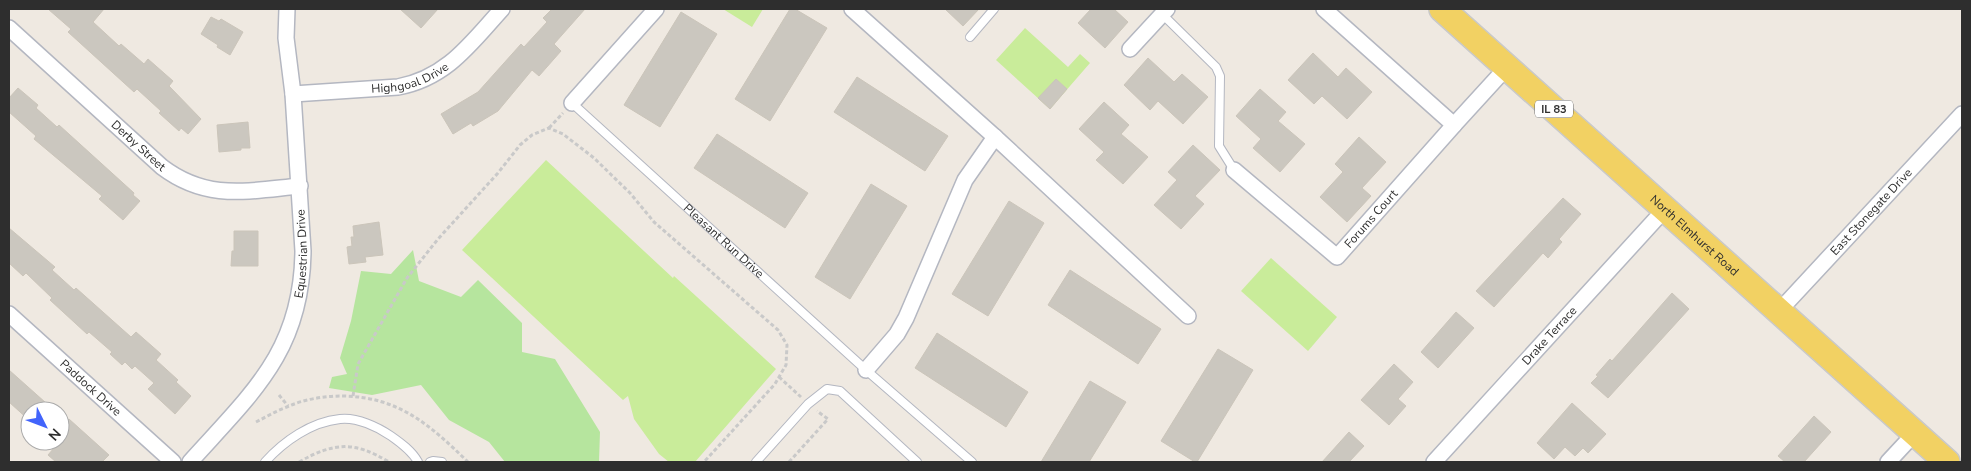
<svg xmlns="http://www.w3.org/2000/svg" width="1971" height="471" viewBox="0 0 1971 471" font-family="'Nunito Sans',sans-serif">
<rect width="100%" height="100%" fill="#efe9e1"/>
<path fill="#b6e59e" d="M 413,250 L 419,281 L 461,297 L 478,280 L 522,323 L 522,352 L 555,359 L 600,432 L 599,462 L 505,462 L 489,442 L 449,420 L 421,385 L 372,395 L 329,388 L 332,377 L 347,374 L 340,358 L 351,321 L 361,271 L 391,274 Z"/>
<g fill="#c9ec9a">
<path d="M 723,9 L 763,9 L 752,27 Z"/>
<path d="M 1025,28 L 1068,67 L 1080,54 L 1090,63 L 1050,109 L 996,60 Z"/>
<path d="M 546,160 L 673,278 L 674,276 L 776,369 L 695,462 L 669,462 L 659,454 L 634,419 L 628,396 L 623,400 L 462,250 Z"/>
<path d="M 1271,258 L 1337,317 L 1308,351 L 1241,291 Z"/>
</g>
<g fill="#cbc7bf" stroke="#cbc5ba">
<path d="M 48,9 L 104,9 L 93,22 L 119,46 L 121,44 L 144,64 L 148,59 L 173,81 L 169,86 L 201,119 L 188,134 L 181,128 L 179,131 L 159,113 L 161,111 L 137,89 L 134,92 L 68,32 L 71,29 Z"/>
<path d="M 400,9 L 438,9 L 421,28 Z"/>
<path d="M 552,9 L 585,9 L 554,44 L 561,51 L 539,76 L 532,70 L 498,111 L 473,126 L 471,123 L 453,134 L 441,114 L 478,92 L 521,44 L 524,47 L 547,22 L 543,18 Z"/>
<path d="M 790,9 L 795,9 L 827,28 L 770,121 L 735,99 Z"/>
<path d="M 945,9 L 979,9 L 963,26 Z"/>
<path d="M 1091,9 L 1114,9 L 1128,22 L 1105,48 L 1078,23 Z"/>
<path d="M 681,12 L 717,34 L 660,127 L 624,105 Z"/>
<path d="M 211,17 L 219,21 L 221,19 L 243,32 L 230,55 L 217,47 L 218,45 L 201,34 Z"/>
<path d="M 1313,53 L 1338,77 L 1346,68 L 1372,92 L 1347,119 L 1322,96 L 1314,104 L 1288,80 Z"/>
<path d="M 1148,58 L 1174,82 L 1182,74 L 1208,97 L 1183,124 L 1158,101 L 1150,110 L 1124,85 Z"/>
<path d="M 857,77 L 948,136 L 925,171 L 834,112 Z"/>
<path d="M 1056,79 L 1067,89 L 1050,109 L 1038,98 Z"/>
<path d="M 18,88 L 38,105 L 36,108 L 57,127 L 59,125 L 134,193 L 133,195 L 140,201 L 123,220 L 99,199 L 102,196 L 34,139 L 36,136 L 9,112 L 9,98 Z"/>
<path d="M 1260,89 L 1286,112 L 1278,121 L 1305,144 L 1280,172 L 1253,148 L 1261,139 L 1236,116 Z"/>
<path d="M 1104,102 L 1129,125 L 1121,134 L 1148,157 L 1123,184 L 1096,160 L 1104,152 L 1079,129 Z"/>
<path d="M 248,122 L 250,148 L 241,148 L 241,150 L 219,152 L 217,125 Z"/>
<path d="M 717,134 L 808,193 L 785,228 L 694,168 Z"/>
<path d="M 1359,137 L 1386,162 L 1362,188 L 1371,196 L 1347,222 L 1320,197 L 1343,172 L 1335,164 Z"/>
<path d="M 1193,145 L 1220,170 L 1195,196 L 1204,204 L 1181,229 L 1154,205 L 1177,180 L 1168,172 Z"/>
<path d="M 871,184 L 907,206 L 850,299 L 815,277 Z"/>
<path d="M 1563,198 L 1581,214 L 1559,239 L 1562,242 L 1548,258 L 1543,253 L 1494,307 L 1476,291 Z"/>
<path d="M 1009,201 L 1044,223 L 988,316 L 952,294 Z"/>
<path d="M 379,222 L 383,255 L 365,257 L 366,262 L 349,264 L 347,247 L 352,246 L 351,237 L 354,237 L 353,226 Z"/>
<path d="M 9,228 L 55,267 L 52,270 L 74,290 L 76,288 L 131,337 L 136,332 L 161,354 L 156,360 L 178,380 L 176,382 L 191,396 L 175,414 L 148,389 L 154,383 L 135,366 L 132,369 L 125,362 L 122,365 L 110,354 L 112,352 L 89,332 L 87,334 L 50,300 L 52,298 L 26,273 L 23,276 L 9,263 Z"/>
<path d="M 234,231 L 258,231 L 258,266 L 231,266 L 232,251 L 234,251 Z"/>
<path d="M 1070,270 L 1161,329 L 1138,364 L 1048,305 Z"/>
<path d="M 1672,293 L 1689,309 L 1608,398 L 1591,383 L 1598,376 L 1596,375 L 1610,359 L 1612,361 Z"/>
<path d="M 1456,312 L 1474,328 L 1438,368 L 1421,352 Z"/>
<path d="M 937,333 L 1028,392 L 1006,427 L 915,368 Z"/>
<path d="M 1218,349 L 1253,370 L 1197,462 L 1195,462 L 1161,441 Z"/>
<path d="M 1394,364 L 1413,382 L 1398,399 L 1406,406 L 1389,425 L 1361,400 Z"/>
<path d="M 9,370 L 55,411 L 30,411 L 30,421 L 9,402 Z"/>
<path d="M 1090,381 L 1126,402 L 1089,462 L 1041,462 Z"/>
<path d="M 1572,403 L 1606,434 L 1588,453 L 1583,448 L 1575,456 L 1565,447 L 1554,459 L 1537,443 Z"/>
<path d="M 60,415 L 67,421 L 69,419 L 109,455 L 102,462 L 56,462 L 48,455 L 60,441 Z"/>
<path d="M 1814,416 L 1831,432 L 1804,462 L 1785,462 L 1778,456 Z"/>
<path d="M 1349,432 L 1364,446 L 1349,462 L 1322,462 Z"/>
</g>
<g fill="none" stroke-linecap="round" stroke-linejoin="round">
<defs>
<g id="lane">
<path d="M 1162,14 L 1216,67 L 1220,76 L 1219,146 L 1234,170"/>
<path d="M 970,37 L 994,9"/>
<path id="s1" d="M 572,103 L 866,370 L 972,462"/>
<path d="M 265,462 C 284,441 311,422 340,419 C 357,417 378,427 391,436 C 401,443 412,451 418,462"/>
<path d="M 430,462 L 433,461 L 442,462"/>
<path d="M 756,462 L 808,404 L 827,389 L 840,391 L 917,462"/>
</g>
<g id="street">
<path d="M 852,9 L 995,137 L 1188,316"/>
<path id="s2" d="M 9,28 L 162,167 C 207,201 247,191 300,186"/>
<path d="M 1130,49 L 1167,9"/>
<path id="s3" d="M 293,94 L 398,87 C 447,78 471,43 502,9"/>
<path d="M 572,103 L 656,9"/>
<path d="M 1454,125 L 1507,67"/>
<path id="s4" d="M 1234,170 L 1337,257 L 1454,125 L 1324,9"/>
<path id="s5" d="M 1780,310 L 1962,114"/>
<path id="s6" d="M 9,314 L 173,462"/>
<path d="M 866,370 L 897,334 L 906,318 L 965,180 L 995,137"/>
<path id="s7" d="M 190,462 C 252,393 302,351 303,251 L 293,94 L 286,38 L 287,9"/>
<path id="s8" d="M 1434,462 L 1665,209"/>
<path d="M 1888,462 L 1915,433"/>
</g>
<g id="primary">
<path id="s9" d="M 1442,9 L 1947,462"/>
</g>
</defs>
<use href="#lane" stroke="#b4b7c1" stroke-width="10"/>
<use href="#street" stroke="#b4b7c1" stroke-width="18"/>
<use href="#primary" stroke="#c9c9c9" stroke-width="28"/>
<g stroke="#c9c9c9" stroke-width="3" stroke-dasharray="4 2.5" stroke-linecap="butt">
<path d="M 549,128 L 563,113"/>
<path d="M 779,377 L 801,397"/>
<path d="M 279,395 L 288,406"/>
<path d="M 353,396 L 358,364 L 407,278 L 438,239 L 498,173 L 520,145 L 532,135 L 549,128 L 563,134 L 594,158 L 630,193 L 654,222 L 778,330 L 787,345 L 786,365 L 775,384 L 704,462"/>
<path d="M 256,422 C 266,417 276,411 287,407 C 304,399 324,396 343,396 C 399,397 430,425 468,462"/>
<path d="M 299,462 C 335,442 354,441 389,462"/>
<path d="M 789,462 L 828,419 L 817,411"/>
</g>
<use href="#lane" stroke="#fff" stroke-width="8"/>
<use href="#street" stroke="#fff" stroke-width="15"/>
<use href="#primary" stroke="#f2d163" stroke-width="25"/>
</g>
<g text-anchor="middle" stroke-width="5" stroke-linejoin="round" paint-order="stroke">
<rect fill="#fff" stroke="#6d6d6d" stroke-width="1" x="1535" y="100.5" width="38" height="17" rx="4"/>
<g font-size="11" font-weight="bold" fill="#2e2e2e">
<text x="1554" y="113">IL 83</text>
</g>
<g font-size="12" fill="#2e2e2e" stroke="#fff">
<text dy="4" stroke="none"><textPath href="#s3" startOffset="119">Highgoal Drive</textPath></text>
<text dy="4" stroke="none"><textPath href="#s2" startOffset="175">Derby Street</textPath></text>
<text dy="4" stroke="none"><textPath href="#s5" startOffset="134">East Stonegate Drive</textPath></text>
<text dy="4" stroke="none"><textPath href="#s4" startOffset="186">Forums Court</textPath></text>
<text dy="4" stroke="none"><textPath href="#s9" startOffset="339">North Elmhurst Road</textPath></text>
<text dy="4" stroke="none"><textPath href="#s1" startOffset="205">Pleasant Run Drive</textPath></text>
<text dy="4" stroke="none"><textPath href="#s7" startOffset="244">Equestrian Drive</textPath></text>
<text dy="4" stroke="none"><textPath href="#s8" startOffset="171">Drake Terrace</textPath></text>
<text dy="4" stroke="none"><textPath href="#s6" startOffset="110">Paddock Drive</textPath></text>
</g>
</g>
<rect width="1971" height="471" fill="none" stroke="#2e2e2e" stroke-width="20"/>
<g transform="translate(45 426) rotate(132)"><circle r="24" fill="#ffffff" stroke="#ababab"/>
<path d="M0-4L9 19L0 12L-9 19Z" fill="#4264fb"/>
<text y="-8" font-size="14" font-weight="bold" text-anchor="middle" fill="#2e2e2e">N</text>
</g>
</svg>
